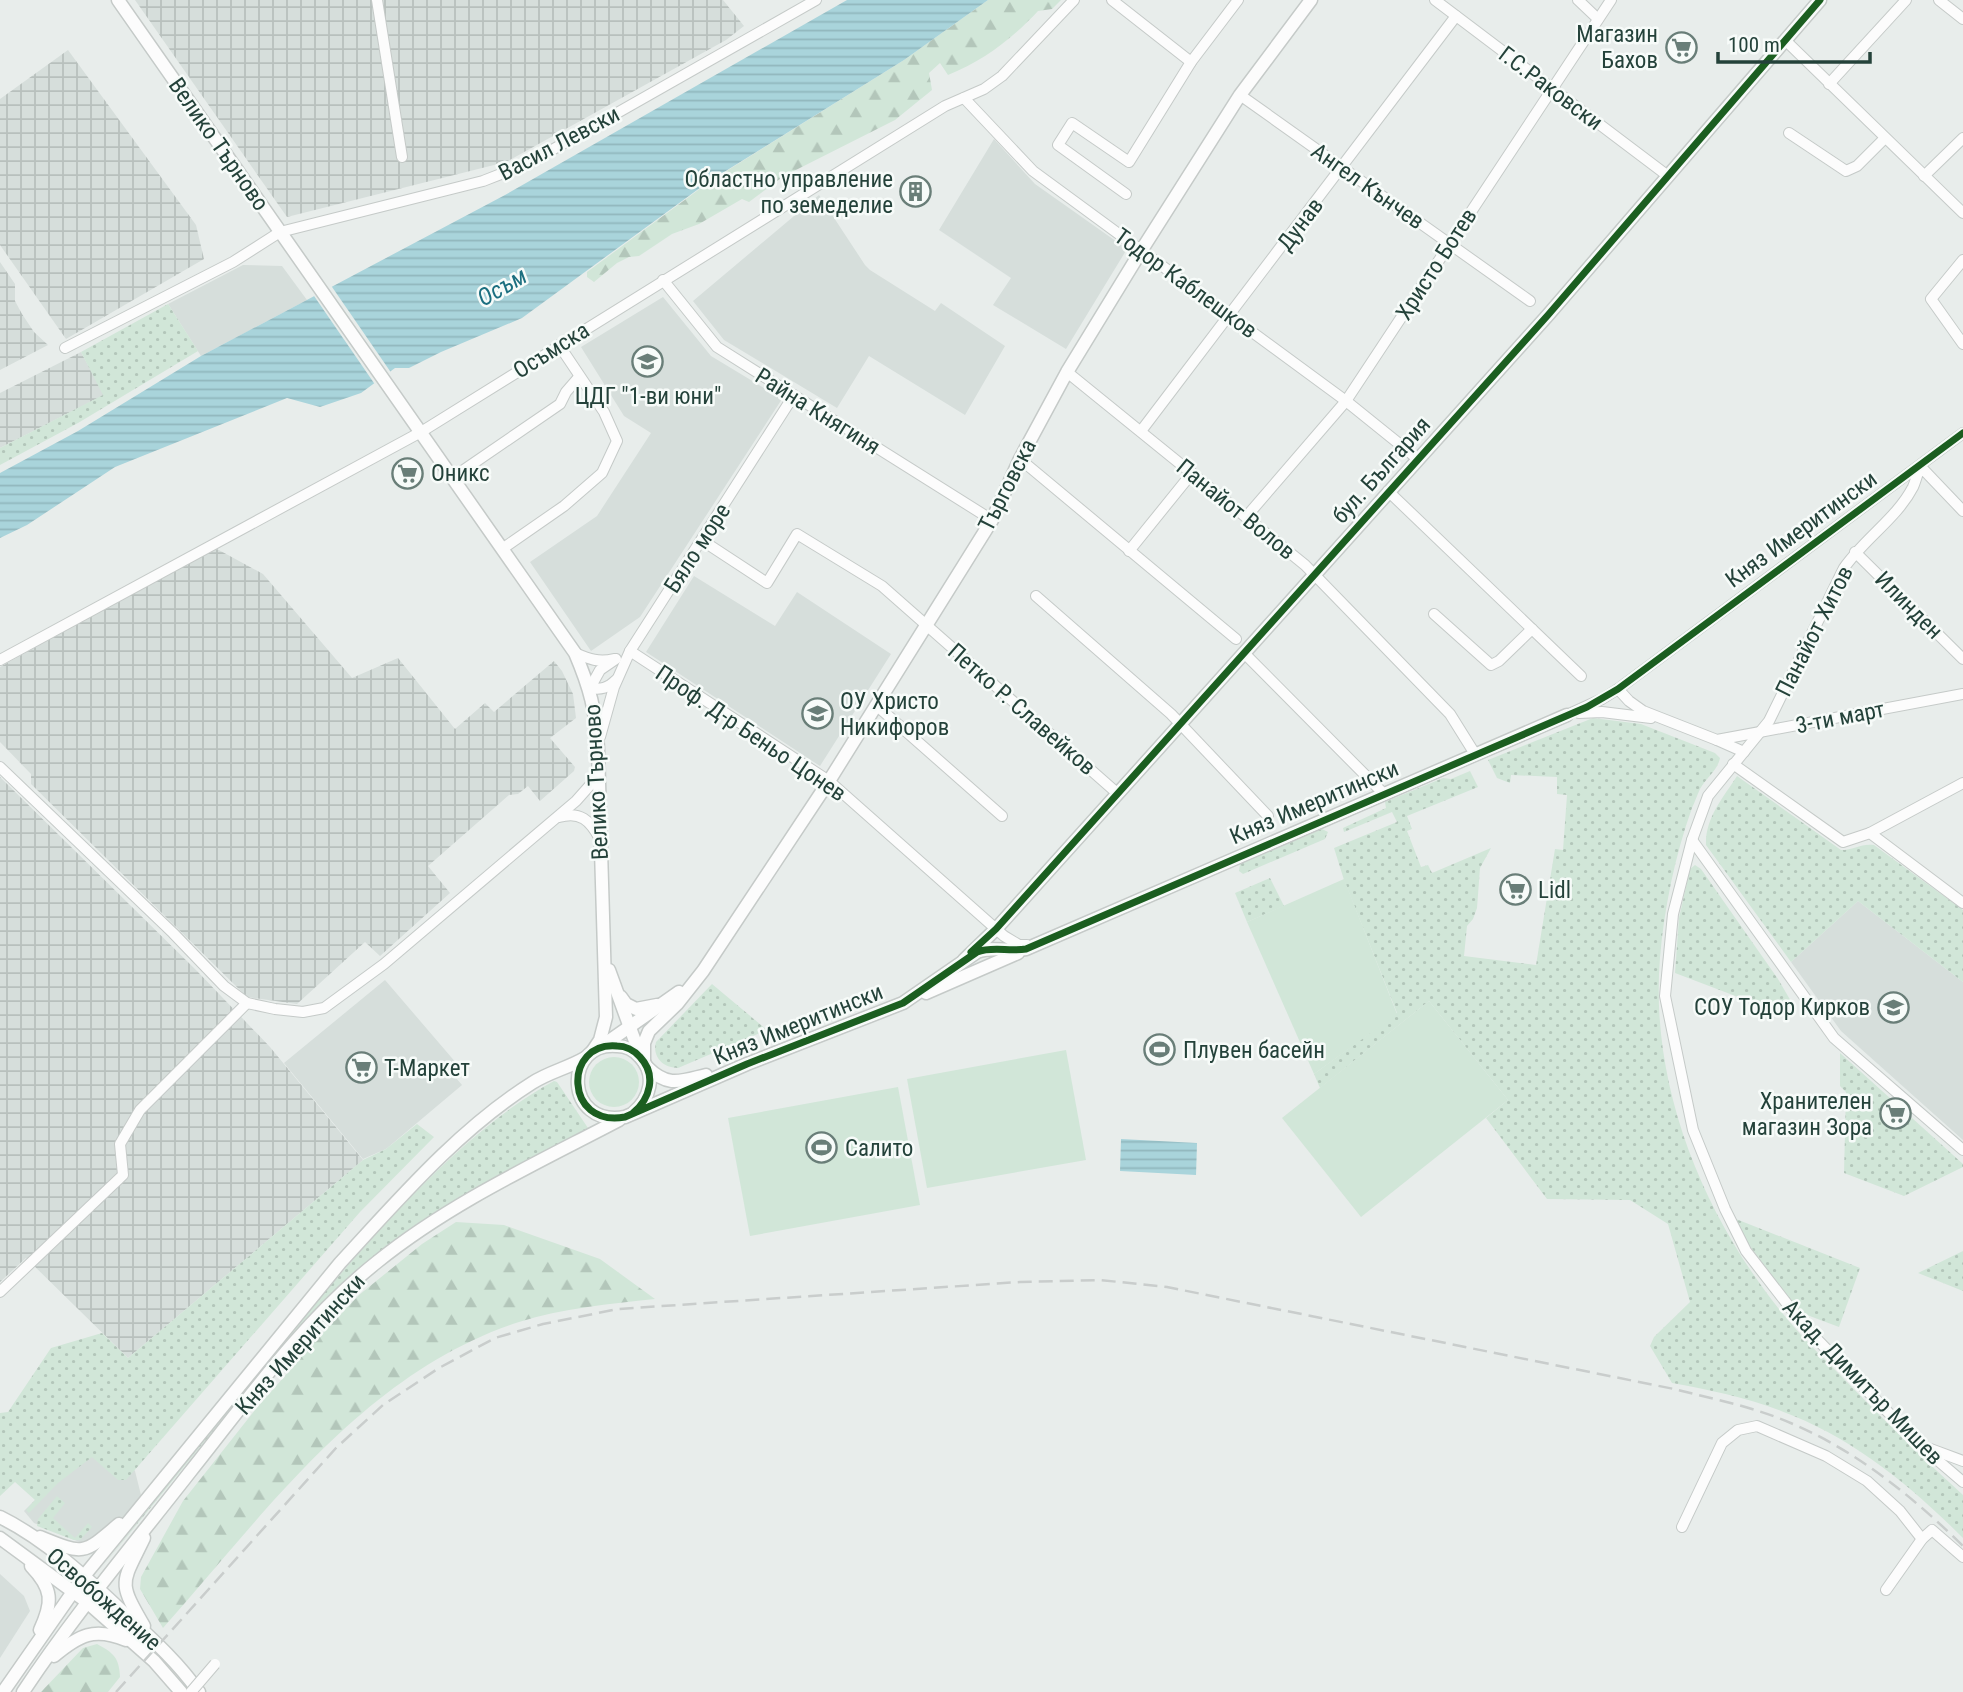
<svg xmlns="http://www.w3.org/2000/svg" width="1963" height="1692" viewBox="0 0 1963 1692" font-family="'Roboto Condensed',sans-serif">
<defs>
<pattern id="industrial-grid" width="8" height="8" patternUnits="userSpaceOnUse" patternTransform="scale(1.75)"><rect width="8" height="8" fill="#d6dedb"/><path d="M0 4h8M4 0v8" fill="none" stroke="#b8c0bd"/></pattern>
<pattern id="grass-dots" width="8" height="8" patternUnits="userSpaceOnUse" patternTransform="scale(1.75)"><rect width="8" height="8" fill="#d1e6d8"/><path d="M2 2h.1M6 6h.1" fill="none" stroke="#b3c6ba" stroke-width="1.8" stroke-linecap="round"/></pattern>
<pattern id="forest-firs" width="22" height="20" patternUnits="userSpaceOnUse" patternTransform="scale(1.75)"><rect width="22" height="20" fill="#d1e6d8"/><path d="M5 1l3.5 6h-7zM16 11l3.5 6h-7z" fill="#b3c6ba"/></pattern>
<pattern id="water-rules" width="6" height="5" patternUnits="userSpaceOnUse" patternTransform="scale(1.75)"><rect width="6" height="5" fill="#a9d4db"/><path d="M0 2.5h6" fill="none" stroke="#91b7bd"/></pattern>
</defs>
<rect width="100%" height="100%" fill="#e8edeb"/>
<g fill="#d6dedb">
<path d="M 994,139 L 1035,184 L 1127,249 L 1066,349 L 993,305 L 1011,278 L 939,230 Z"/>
<path d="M 819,195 L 865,265 L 870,270 L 935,311 L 941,303 L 1005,346 L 965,415 L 869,356 L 837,408 L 724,340 L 693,301 Z"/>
<path d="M 243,265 L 282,266 L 307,300 L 201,356 L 168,304 Z"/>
<path d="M 663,297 L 711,356 L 782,399 L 640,617 L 591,651 L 530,562 L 597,516 L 651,433 L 624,416 L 581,347 Z"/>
<path d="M 694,576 L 775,626 L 797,592 L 891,654 L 820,766 L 646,652 Z"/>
<path d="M 1858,901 L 1963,982 L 1963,1140 L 1841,1031 L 1791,962 Z"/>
<path d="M 385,980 L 463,1071 L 456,1078 L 462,1085 L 386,1149 L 363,1159 L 284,1063 Z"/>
<path d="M 108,1443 L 135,1471 L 142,1499 L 96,1549 L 34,1523 L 24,1511 L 55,1480 Z"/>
<path d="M 0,1574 L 24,1596 L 30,1611 L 0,1658 Z"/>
</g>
<g fill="url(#industrial-grid)">
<path d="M 135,0 L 723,0 L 744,26 L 726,40 L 506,162 L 287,217 Z"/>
<path d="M 68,50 L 196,225 L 204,259 L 66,339 L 0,245 L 0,99 Z"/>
<path d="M 0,262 L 15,284 L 15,301 L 22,314 L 34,332 L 48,345 L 0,370 Z"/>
<path d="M 81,352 L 104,395 L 0,448 L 0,393 Z"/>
<path d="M 217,549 L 263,574 L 352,678 L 398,658 L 455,729 L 485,703 L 494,712 L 554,661 L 562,671 L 573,694 L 576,718 L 550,738 L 575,767 L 574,771 L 540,801 L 528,786 L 518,794 L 509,795 L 428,866 L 450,893 L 380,956 L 365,942 L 297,1004 L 247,997 L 31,784 L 31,774 L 0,742 L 0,667 L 176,569 Z"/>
<path d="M 0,777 L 197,971 L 270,1047 L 363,1160 L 128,1358 L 26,1258 L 0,1282 Z"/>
</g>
<g fill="url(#grass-dots)">
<path d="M 168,304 L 198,351 L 78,423 L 0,465 L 0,448 L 103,395 L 81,352 Z"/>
<path d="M 1593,718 L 1641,724 L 1715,753 L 1720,758 C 1718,770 1706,778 1700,789 C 1697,795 1695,802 1692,808 C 1675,855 1664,909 1660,958 C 1649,1091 1708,1228 1794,1327 C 1809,1345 1826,1360 1842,1377 C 1881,1417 1921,1457 1963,1495 L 1963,1538 C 1910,1485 1852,1437 1781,1411 C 1746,1397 1709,1390 1672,1383 L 1650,1346 L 1654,1337 L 1690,1302 L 1668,1224 L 1630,1200 L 1547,1199 L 1486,1118 L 1508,1100 L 1429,1001 L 1320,1088 L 1314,1074 L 1397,1013 L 1344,880 L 1334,848 L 1397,822 L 1392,812 L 1344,832 L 1343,828 L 1386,808 L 1385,802 L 1443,778 L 1451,779 L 1470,771 L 1478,787 L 1407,816 L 1412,829 L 1407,831 L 1421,867 L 1428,865 L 1432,873 L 1491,848 L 1480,868 L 1477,908 L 1473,919 L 1467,926 L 1464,956 L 1536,965 L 1555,849 L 1563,850 L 1567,795 L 1557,794 L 1557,777 L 1511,775 L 1510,783 L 1497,778 L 1488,760 Z"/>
<path d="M 1737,776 L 1841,850 C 1853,850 1862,843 1874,845 L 1963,910 L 1963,982 L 1858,901 L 1791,962 L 1706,845 C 1705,818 1723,798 1737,776 Z"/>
<path d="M 1322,829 L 1328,832 L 1325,839 L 1243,874 L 1239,871 L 1240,864 Z"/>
<path d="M 1695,865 L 1701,869 L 1778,979 L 1792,1003 L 1788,1016 L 1675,973 L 1679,918 L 1690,869 Z"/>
<path d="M 1270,878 L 1284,906 L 1247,922 L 1235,893 Z"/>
<path d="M 712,984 L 767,1030 L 678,1068 C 663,1068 652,1057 656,1042 Z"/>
<path d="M 1840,1053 L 1963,1164 L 1963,1167 L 1904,1196 L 1844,1173 L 1846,1092 L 1840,1086 Z"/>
<path d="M 554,1081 L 557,1082 L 588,1128 L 587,1132 L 435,1212 L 365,1263 L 303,1325 L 254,1381 L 98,1572 C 173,1478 247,1384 325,1292 C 388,1219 469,1127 554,1081 Z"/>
<path d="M 417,1124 L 434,1137 L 360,1212 L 126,1480 L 118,1480 L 92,1457 L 58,1483 L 29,1513 L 26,1510 L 35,1500 L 15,1482 L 0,1496 L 0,1413 L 8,1412 L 51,1348 L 102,1333 L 128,1358 L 363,1160 L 386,1149 Z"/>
<path d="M 1736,1219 L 1860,1268 L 1839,1327 L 1799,1312 L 1749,1245 Z"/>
<path d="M 1963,1251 L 1963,1291 L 1918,1273 Z"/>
<path d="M 57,1496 L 65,1503 L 53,1518 L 75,1538 L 88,1523 L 92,1527 L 80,1540 L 74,1540 L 37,1526 L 38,1519 Z"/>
</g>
<g fill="url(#forest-firs)">
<path d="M 988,0 L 1061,0 L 1052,9 L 1038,11 C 1012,39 983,61 948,75 L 940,63 L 929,73 L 932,90 L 895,120 L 784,176 L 749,202 L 742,199 L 699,224 L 672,234 L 639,256 L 629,257 L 617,263 L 594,282 L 587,277 L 587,272 L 709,182 L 904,60 Z"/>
<path d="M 456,1222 L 504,1225 L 600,1259 L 655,1299 C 610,1304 562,1308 519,1322 C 365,1372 266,1512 163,1628 L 140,1589 L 141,1577 L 183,1501 L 255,1410 L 319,1337 L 359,1295 L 422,1244 Z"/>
<path d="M 97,1644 C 114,1653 119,1658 120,1677 L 108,1692 L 41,1692 L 83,1648 Z"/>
</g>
<g fill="#d1e6d8">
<path d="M 1344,879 L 1397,1014 L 1314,1074 L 1247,922 Z"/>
<path d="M 1429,1001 L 1508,1100 L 1361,1217 L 1282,1118 Z"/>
<path d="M 1066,1050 L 1086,1160 L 927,1188 L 907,1079 Z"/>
<circle cx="614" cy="1082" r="25"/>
<path d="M 898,1087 L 920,1205 L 750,1236 L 728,1118 Z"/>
</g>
<g fill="url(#water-rules)">
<path d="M 847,0 L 988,0 L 904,60 L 708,182 L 522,318 L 441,352 L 409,368 L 395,368 L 361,393 L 320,407 L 287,398 L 115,467 L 27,525 L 0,538 L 0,473 L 78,431 L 201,356 L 505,195 Z"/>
<path d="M 1121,1139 L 1197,1143 L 1196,1175 L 1120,1171 Z"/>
</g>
<path fill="#e8edeb" d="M 330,284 L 392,374 L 376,386 L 312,293 Z"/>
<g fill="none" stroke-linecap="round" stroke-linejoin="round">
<defs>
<g id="minor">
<path d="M 377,0 L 402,157"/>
<path d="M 1112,0 L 1191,62"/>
<path d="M 1435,0 L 1668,176"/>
<path d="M 1578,0 L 1598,19"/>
<path d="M 1939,0 L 1963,19"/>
<path d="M 1785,40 L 1963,213"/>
<path d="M 1829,84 L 1906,0"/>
<path d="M 1240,95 L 1530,301"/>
<path d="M 964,98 L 1033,171 L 1346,401 L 1418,459"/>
<path d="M 1789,133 L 1846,171 L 1857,166 L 1884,139"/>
<path d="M 1924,176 L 1963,138"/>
<path d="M 1126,194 L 1058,145 L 1072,123 L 1129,162 L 1191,62 L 1238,0"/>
<path d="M 1963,260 L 1931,299 L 1963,344"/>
<path d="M 663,280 L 717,347 L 992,520"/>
<path d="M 65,348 L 233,262 L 280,232 L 483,181 L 529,163 L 816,0"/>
<path d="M 1067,372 L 1305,565 L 1450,714 L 1475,754"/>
<path d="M 1141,431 L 1456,16"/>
<path d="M 1020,459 L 1236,639"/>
<path d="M 452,478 L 560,404 L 566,392 L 579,377"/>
<path d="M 1388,491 L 1581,676"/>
<path d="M 1963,511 L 1920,466 C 1918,472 1916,480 1913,487 C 1897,518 1864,539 1844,568 L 1769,721 L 1708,796 L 1692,840 L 1673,914 L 1665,996 L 1693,1130 L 1725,1209 L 1746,1251 L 1805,1327 L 1921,1446 L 1963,1482"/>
<path d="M 1246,517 L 1346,401 L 1611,0"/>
<path d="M 703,541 L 767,583 L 797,534 L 882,586 L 1117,793"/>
<path d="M 502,549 L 564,506 L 602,473 L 617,441 L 604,412 L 559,345"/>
<path d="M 1129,551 L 1192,473"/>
<path d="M 1855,552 L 1963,659"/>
<path d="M 1036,596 L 1171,714 L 1268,816"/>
<path d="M 1434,614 L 1491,665 L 1499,661 L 1532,629"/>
<path d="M 630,651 L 829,781 L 1004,936 L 1019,945 L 1027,945"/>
<path d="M 575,653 C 589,659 599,663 614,659"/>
<path d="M 1244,653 L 1383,793"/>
<path d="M 616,659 L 600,670 L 590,688 C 601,690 608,688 616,680"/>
<path d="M 0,660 L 421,432 L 945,106 L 984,89 L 1002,76 L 1074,0"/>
<path d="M 1618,689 L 1629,701 L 1643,711 L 1717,740 L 1963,694"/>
<path d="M 876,705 L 1002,816"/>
<path d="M 1579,713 L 1602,712 L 1651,718"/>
<path d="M 1567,715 L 1602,699 L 1618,689 L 1963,433"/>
<path d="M 600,737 L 614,687 L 630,651 L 794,395"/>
<path d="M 1717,740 L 1744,752"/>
<path d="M 1733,764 L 1843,842 L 1870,833 L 1963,903"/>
<path d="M 0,767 L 173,933 L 224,986 L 247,1003 L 275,1009 L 303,1012 L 324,1008 L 384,964 L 576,801 L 592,783 L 597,771"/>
<path d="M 559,817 C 580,811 590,820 600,839"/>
<path d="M 1870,833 L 1963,783"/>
<path d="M 1692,840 L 1834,1038 L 1963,1150"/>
<path d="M 0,1292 L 123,1175 L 120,1144 L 140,1110 L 247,1003"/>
<path d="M 1928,1448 L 1963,1461"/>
<path d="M 1682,1527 L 1722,1443 L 1738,1430 L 1757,1426 L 1826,1456 L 1867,1481 L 1900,1511 L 1922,1539"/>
<path d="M 1886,1590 L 1922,1539 L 1932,1530 L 1963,1557"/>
</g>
<g id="tertiary">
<path d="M 118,0 L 575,653 C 590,688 596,711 598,749 L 606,1017 L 600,1040 L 592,1052"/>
<path d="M 964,960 L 996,929 L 1548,315 L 1820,0"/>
<path d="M 609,970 L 640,1055"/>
<path d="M 926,993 L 1018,953"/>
<path d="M 621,997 L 626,1004 L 636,1009 L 657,1005"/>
<path d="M 602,1046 L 679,992"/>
<path d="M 644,1062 L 644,1043 L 649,1031 L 677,1004 L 703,971 L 829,781 L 992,520 L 1020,459 L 1067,372 L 1141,251 L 1240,95 L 1311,0"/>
<path d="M 647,1067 C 668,1088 681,1081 706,1075"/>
<path d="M 633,1113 C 650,1099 657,1075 640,1057 C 634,1050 625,1046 617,1046 C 563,1041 564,1128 625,1117 L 747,1064 L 903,1003 L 977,952 C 993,946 1009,952 1026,949 L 1567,715"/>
<path d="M 0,1517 C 45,1539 88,1579 124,1613 C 151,1638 178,1662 199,1692"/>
<path d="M 40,1537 C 84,1555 83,1555 119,1524"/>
<path d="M 0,1538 L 87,1602 L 154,1661 L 181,1692"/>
<path d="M 31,1566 C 53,1589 53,1602 40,1630"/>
<path d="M 144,1626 C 117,1580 122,1584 144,1538"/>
<path d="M 54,1656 C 79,1635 94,1627 126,1640"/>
<path d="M 3,1692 L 84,1576 L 340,1263 C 399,1199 458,1130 532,1083 C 549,1072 568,1068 585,1058"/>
<path d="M 23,1692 C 74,1615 133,1545 190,1472 C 248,1399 304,1320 377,1262 C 450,1203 537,1163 619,1120"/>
</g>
</defs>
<use href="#minor" stroke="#c5cac8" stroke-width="12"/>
<use href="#tertiary" stroke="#c5cac8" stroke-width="15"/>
<use href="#minor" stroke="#fcfcfc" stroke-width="10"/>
<use href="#tertiary" stroke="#fcfcfc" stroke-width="12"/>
<path stroke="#c9cdcc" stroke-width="2.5" stroke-dasharray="14 7" stroke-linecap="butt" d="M 116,1692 L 336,1448 L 383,1405 L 439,1368 L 495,1338 L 543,1324 L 618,1309 L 1020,1282 L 1100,1280 L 1167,1287 L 1674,1389 C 1713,1399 1755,1407 1793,1424 C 1858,1452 1913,1497 1963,1546"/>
<defs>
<path id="minor-bridge" d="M 191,1692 L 215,1664"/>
</defs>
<use href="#minor-bridge" stroke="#c5cac8" stroke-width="12" stroke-linecap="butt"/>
<use href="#minor-bridge" stroke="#fcfcfc" stroke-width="10"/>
<defs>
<g id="cycleway">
<path d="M 971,952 L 996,929 L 1548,315 L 1820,0"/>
<path d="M 633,1113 C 650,1099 657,1075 640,1057 C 634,1050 625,1046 617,1046 C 563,1041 564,1128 625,1117 L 747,1064 L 903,1003 L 977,952 C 993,946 1009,952 1026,949 L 1587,707 L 1618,689 L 1963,433"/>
</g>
</defs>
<use href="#cycleway" stroke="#f7fbf9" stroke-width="11"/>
<use href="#cycleway" stroke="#1b5e20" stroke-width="7"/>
</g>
<defs>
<symbol id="supermarket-ring" viewBox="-11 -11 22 22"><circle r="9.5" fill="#f7fbf9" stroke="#697e78" stroke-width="1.5"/><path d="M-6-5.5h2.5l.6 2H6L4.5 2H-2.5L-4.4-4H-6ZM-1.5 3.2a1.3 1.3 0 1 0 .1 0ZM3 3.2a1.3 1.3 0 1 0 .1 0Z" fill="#697e78"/></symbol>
<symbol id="building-ring" viewBox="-11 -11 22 22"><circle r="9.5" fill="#f7fbf9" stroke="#697e78" stroke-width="1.5"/><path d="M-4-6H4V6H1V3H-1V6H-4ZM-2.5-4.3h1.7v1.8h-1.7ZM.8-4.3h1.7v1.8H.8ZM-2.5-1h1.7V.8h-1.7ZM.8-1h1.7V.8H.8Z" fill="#697e78"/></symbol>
<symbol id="school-ring" viewBox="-11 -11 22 22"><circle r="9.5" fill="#f7fbf9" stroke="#697e78" stroke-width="1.5"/><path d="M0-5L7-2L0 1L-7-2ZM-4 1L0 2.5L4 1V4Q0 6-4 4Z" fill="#697e78"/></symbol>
<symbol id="stadium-ring" viewBox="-11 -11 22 22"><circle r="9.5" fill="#f7fbf9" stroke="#697e78" stroke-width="1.5"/><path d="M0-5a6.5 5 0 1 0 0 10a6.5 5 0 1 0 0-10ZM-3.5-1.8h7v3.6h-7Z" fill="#697e78"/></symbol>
</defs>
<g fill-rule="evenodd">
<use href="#supermarket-ring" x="1664" y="30" width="35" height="35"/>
<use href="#building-ring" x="898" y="174" width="35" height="35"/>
<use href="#school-ring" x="630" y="344" width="35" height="35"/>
<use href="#supermarket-ring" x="390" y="456" width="35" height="35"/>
<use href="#school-ring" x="800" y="696" width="35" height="35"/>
<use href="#supermarket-ring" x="1498" y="872" width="35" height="35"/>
<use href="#school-ring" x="1876" y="990" width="35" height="35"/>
<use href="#stadium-ring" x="1142" y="1032" width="35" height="35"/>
<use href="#supermarket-ring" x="344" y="1050" width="35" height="35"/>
<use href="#supermarket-ring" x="1878" y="1096" width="35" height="35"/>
<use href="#stadium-ring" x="804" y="1130" width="35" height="35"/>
</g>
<g text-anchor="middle" stroke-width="5" stroke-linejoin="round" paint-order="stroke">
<g font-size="23" fill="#24423a" stroke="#f7fbf9" text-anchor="start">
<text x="1658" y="42" text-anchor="end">Магазин<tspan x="1658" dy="26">Бахов</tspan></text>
<text x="893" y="187" text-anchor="end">Областно управление<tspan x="893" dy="26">по земеделие</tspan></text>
<text x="648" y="404" text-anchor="middle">ЦДГ "1-ви юни"</text>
<text x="431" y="481">Оникс</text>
<text x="840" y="709">ОУ Христо<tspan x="840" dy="26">Никифоров</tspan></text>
<text x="1538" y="898">Lidl</text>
<text x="1870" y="1015" text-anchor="end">СОУ Тодор Кирков</text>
<text x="1183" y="1058">Плувен басейн</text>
<text x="384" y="1076">Т-Маркет</text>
<text x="1872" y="1109" text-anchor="end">Хранителен<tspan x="1872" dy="26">магазин Зора</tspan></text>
<text x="845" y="1156">Салито</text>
</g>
<g font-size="23" fill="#24423a" stroke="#f7fbf9">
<text transform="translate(1551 88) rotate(37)" y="8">Г.С.Раковски</text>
<text transform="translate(559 143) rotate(-28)" y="8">Васил Левски</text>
<text transform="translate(219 144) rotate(55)" y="8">Велико Търново</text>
<text transform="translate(1368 186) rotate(35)" y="8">Ангел Кънчев</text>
<text transform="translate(1300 224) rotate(-53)" y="8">Дунав</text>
<text transform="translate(1436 264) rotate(-57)" y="8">Христо Ботев</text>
<text transform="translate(1186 283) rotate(36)" y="8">Тодор Каблешков</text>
<text transform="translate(551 350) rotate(-32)" y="8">Осъмска</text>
<text transform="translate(818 411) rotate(32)" y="8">Райна Княгиня</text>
<text transform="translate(1381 470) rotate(-48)" y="8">бул. България</text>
<text transform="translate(1007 485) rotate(-63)" y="8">Търговска</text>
<text transform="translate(1236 509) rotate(39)" y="8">Панайот Волов</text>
<text transform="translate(1801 529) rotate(-36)" y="8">Княз Имеритински</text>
<text transform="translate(697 548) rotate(-57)" y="8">Бяло море</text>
<text transform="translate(1909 605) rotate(45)" y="8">Илинден</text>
<text transform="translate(1814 631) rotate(-63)" y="8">Панайот Хитов</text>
<text transform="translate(1022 709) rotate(41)" y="8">Петко Р. Славейков</text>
<text transform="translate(1840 717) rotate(-11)" y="8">3-ти март</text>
<text transform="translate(751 733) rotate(34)" y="8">Проф. Д-р Беньо Цонев</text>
<text transform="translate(596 782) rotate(-93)" y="8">Велико Търново</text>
<text transform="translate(1314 802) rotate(-23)" y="8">Княз Имеритински</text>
<text transform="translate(798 1024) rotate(-22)" y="8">Княз Имеритински</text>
<text transform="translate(300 1344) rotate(-48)" y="8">Княз Имеритински</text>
<text transform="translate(1863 1382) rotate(46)" y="8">Акад. Димитър Мишев</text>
<text transform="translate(104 1599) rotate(41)" y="8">Освобождение</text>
</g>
<g font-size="24" font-style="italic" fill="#1c6f80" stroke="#f7fbf9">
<text transform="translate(502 287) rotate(-30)" y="8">Осъм</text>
</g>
</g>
<path d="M1718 52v10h152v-10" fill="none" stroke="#24423a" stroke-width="3.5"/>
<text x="1728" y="52" font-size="21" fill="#24423a" stroke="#f7fbf9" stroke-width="5" paint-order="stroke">100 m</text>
</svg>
